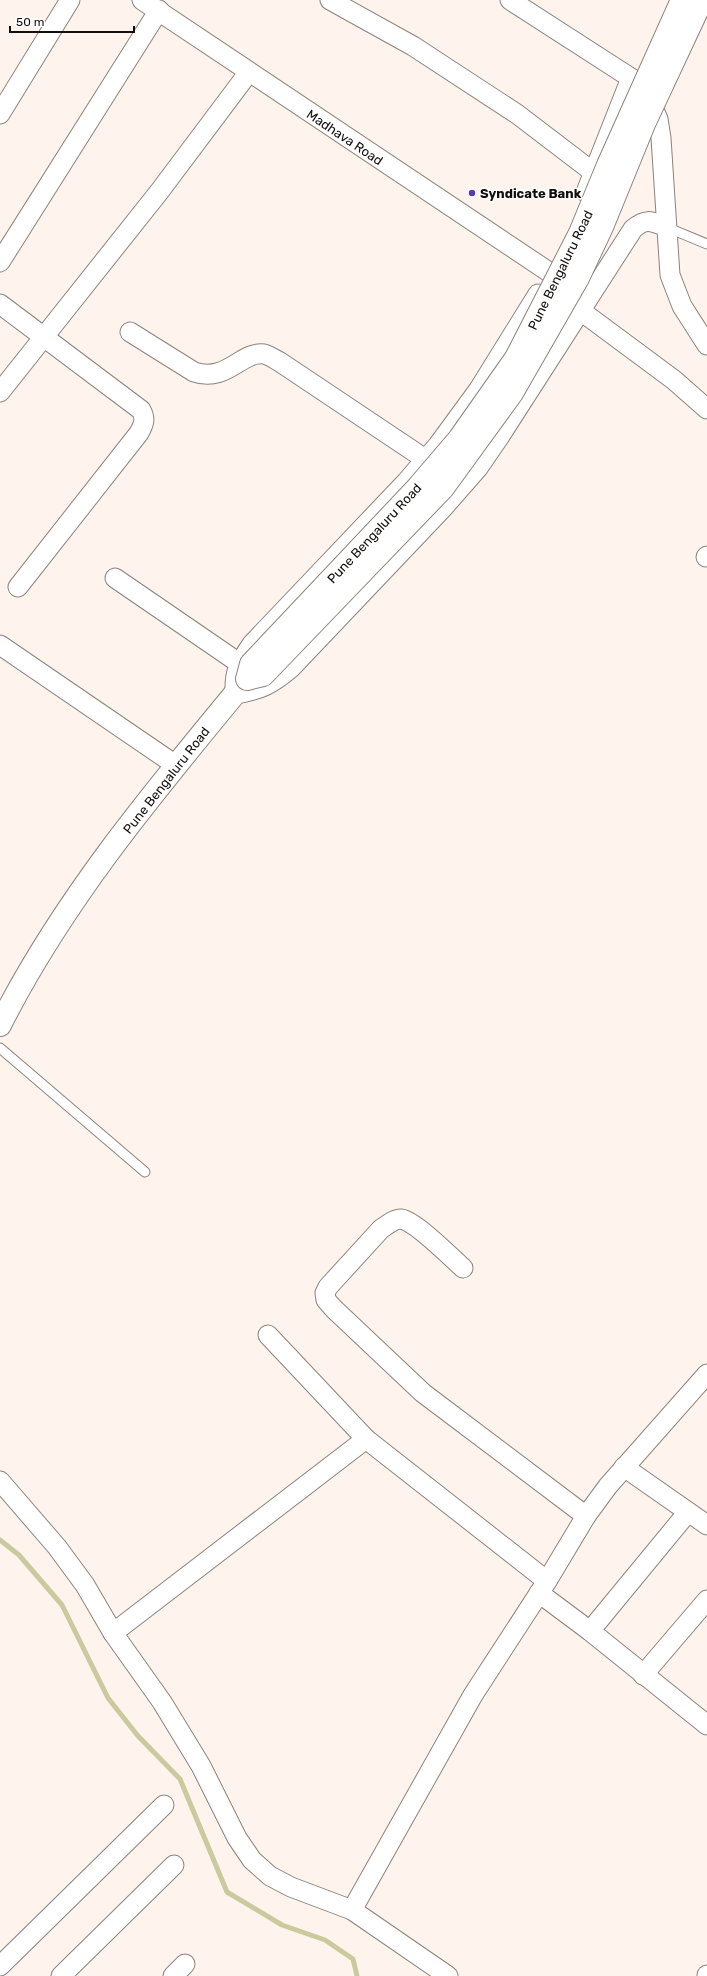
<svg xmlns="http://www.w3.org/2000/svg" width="707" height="1976" viewBox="0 0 707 1976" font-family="Rubik,sans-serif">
<rect width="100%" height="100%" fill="#fff4ed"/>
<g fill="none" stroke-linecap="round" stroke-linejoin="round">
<path stroke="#caca9e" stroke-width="5" d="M 0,1540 L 19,1555 L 62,1605 L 108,1698 L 138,1736 L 180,1779 L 227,1892 L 282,1925 L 325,1940 L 353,1959 L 357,1976"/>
<defs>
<g id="service">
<path d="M 666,227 L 707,244"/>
<path d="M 0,1048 L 145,1172"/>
</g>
<g id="minor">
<path d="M 142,0 L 549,272"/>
<path d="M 330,0 L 413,46 L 517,114 L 593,172"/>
<path d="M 510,0 L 631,78 L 647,94 L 658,119 L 661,138 L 670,275 L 682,306 L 707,345"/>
<path d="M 0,114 L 70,0"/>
<path d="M 586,192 L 631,78"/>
<path d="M 0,262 L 159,10"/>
<path d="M 538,294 L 479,389 L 438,445 L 406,482 L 252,644 C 239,663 234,671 235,694 C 260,690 271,685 291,668 L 443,508 L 478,468 L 500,436 L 633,229 C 646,218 651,221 666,227"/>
<path d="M 0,304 L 141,410 C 146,419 144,424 139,433 L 18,587"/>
<path d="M 581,311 L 674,380 L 707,409"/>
<path d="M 130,332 L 194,372 C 227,383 241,351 264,354 C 269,355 276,360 280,362 L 425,459"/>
<path d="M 0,392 L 159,192 L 249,72"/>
<path d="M 706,557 L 707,556"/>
<path d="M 115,578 L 239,663"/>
<path d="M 0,645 L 177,766"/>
<path d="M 463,1268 C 451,1257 415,1221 401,1219 C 394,1219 387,1225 381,1229 L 328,1287 L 325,1293 L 326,1300 L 334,1309 L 423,1393 L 586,1516"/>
<path d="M 268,1335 L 366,1439 L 547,1581"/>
<path d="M 624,1467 L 707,1525"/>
<path d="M 0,1481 L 57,1547 L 85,1585 L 113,1633 L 162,1702 L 201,1766 L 237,1838 L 252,1860 L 270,1876 L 291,1887 L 352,1910 L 448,1976"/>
<path d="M 539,1593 L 590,1631 L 707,1725"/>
<path d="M 590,1631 L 688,1512"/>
<path d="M 113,1633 L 366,1439"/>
<path d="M 643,1675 L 707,1600"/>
<path d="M 352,1910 L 473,1695 L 547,1581 L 586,1516 L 608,1486 L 707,1374"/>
<path d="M 0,1966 L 164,1805"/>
<path d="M 61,1976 L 174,1865"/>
<path d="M 173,1976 L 185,1964"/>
<path d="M 707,1976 L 707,1975"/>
</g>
<path id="primary" d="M 0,1025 C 64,898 157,788 247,679"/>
</defs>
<use href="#service" stroke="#8c837d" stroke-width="11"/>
<use href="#minor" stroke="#8c837d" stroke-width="21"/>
<use href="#primary" stroke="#8c837d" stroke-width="24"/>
<use href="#service" stroke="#fff" stroke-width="9"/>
<use href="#minor" stroke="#fff" stroke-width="19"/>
<use href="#primary" stroke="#fff" stroke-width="22"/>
<path stroke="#35302d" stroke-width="3" stroke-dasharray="5 5" stroke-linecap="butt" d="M 686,0 L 707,21"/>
<defs>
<path id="primary-bridge" d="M 682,0 L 608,165 L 580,233 L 516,358 L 459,439 L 418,487 L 251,664 L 247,679 L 263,675 L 443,488 L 512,393 L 578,278 L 602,227 L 644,124 L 702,0"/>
</defs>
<use href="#primary-bridge" stroke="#8c837d" stroke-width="24" stroke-linecap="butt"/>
<use href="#primary-bridge" stroke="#fff" stroke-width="22"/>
</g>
<circle fill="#583ab2" stroke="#fff" stroke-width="1.5" cx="472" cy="193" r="4"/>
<g text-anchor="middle" stroke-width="3" stroke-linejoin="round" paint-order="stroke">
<g font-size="13" fill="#120e0c" stroke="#fff">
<text transform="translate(345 137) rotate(34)" y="5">Madhava Road</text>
<text transform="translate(560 270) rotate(-64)" y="5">Pune Bengaluru Road</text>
<text transform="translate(374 533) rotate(-47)" y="5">Pune Bengaluru Road</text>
<text transform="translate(166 780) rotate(-52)" y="5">Pune Bengaluru Road</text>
</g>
<g font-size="13" font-weight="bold" fill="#120e0c" stroke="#fff" text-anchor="start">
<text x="480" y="198">Syndicate Bank</text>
</g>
</g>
<path d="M10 26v6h124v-6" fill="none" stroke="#120e0c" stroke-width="2"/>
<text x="16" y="26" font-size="12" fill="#120e0c" stroke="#ffffff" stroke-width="3" paint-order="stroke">50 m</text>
</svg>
